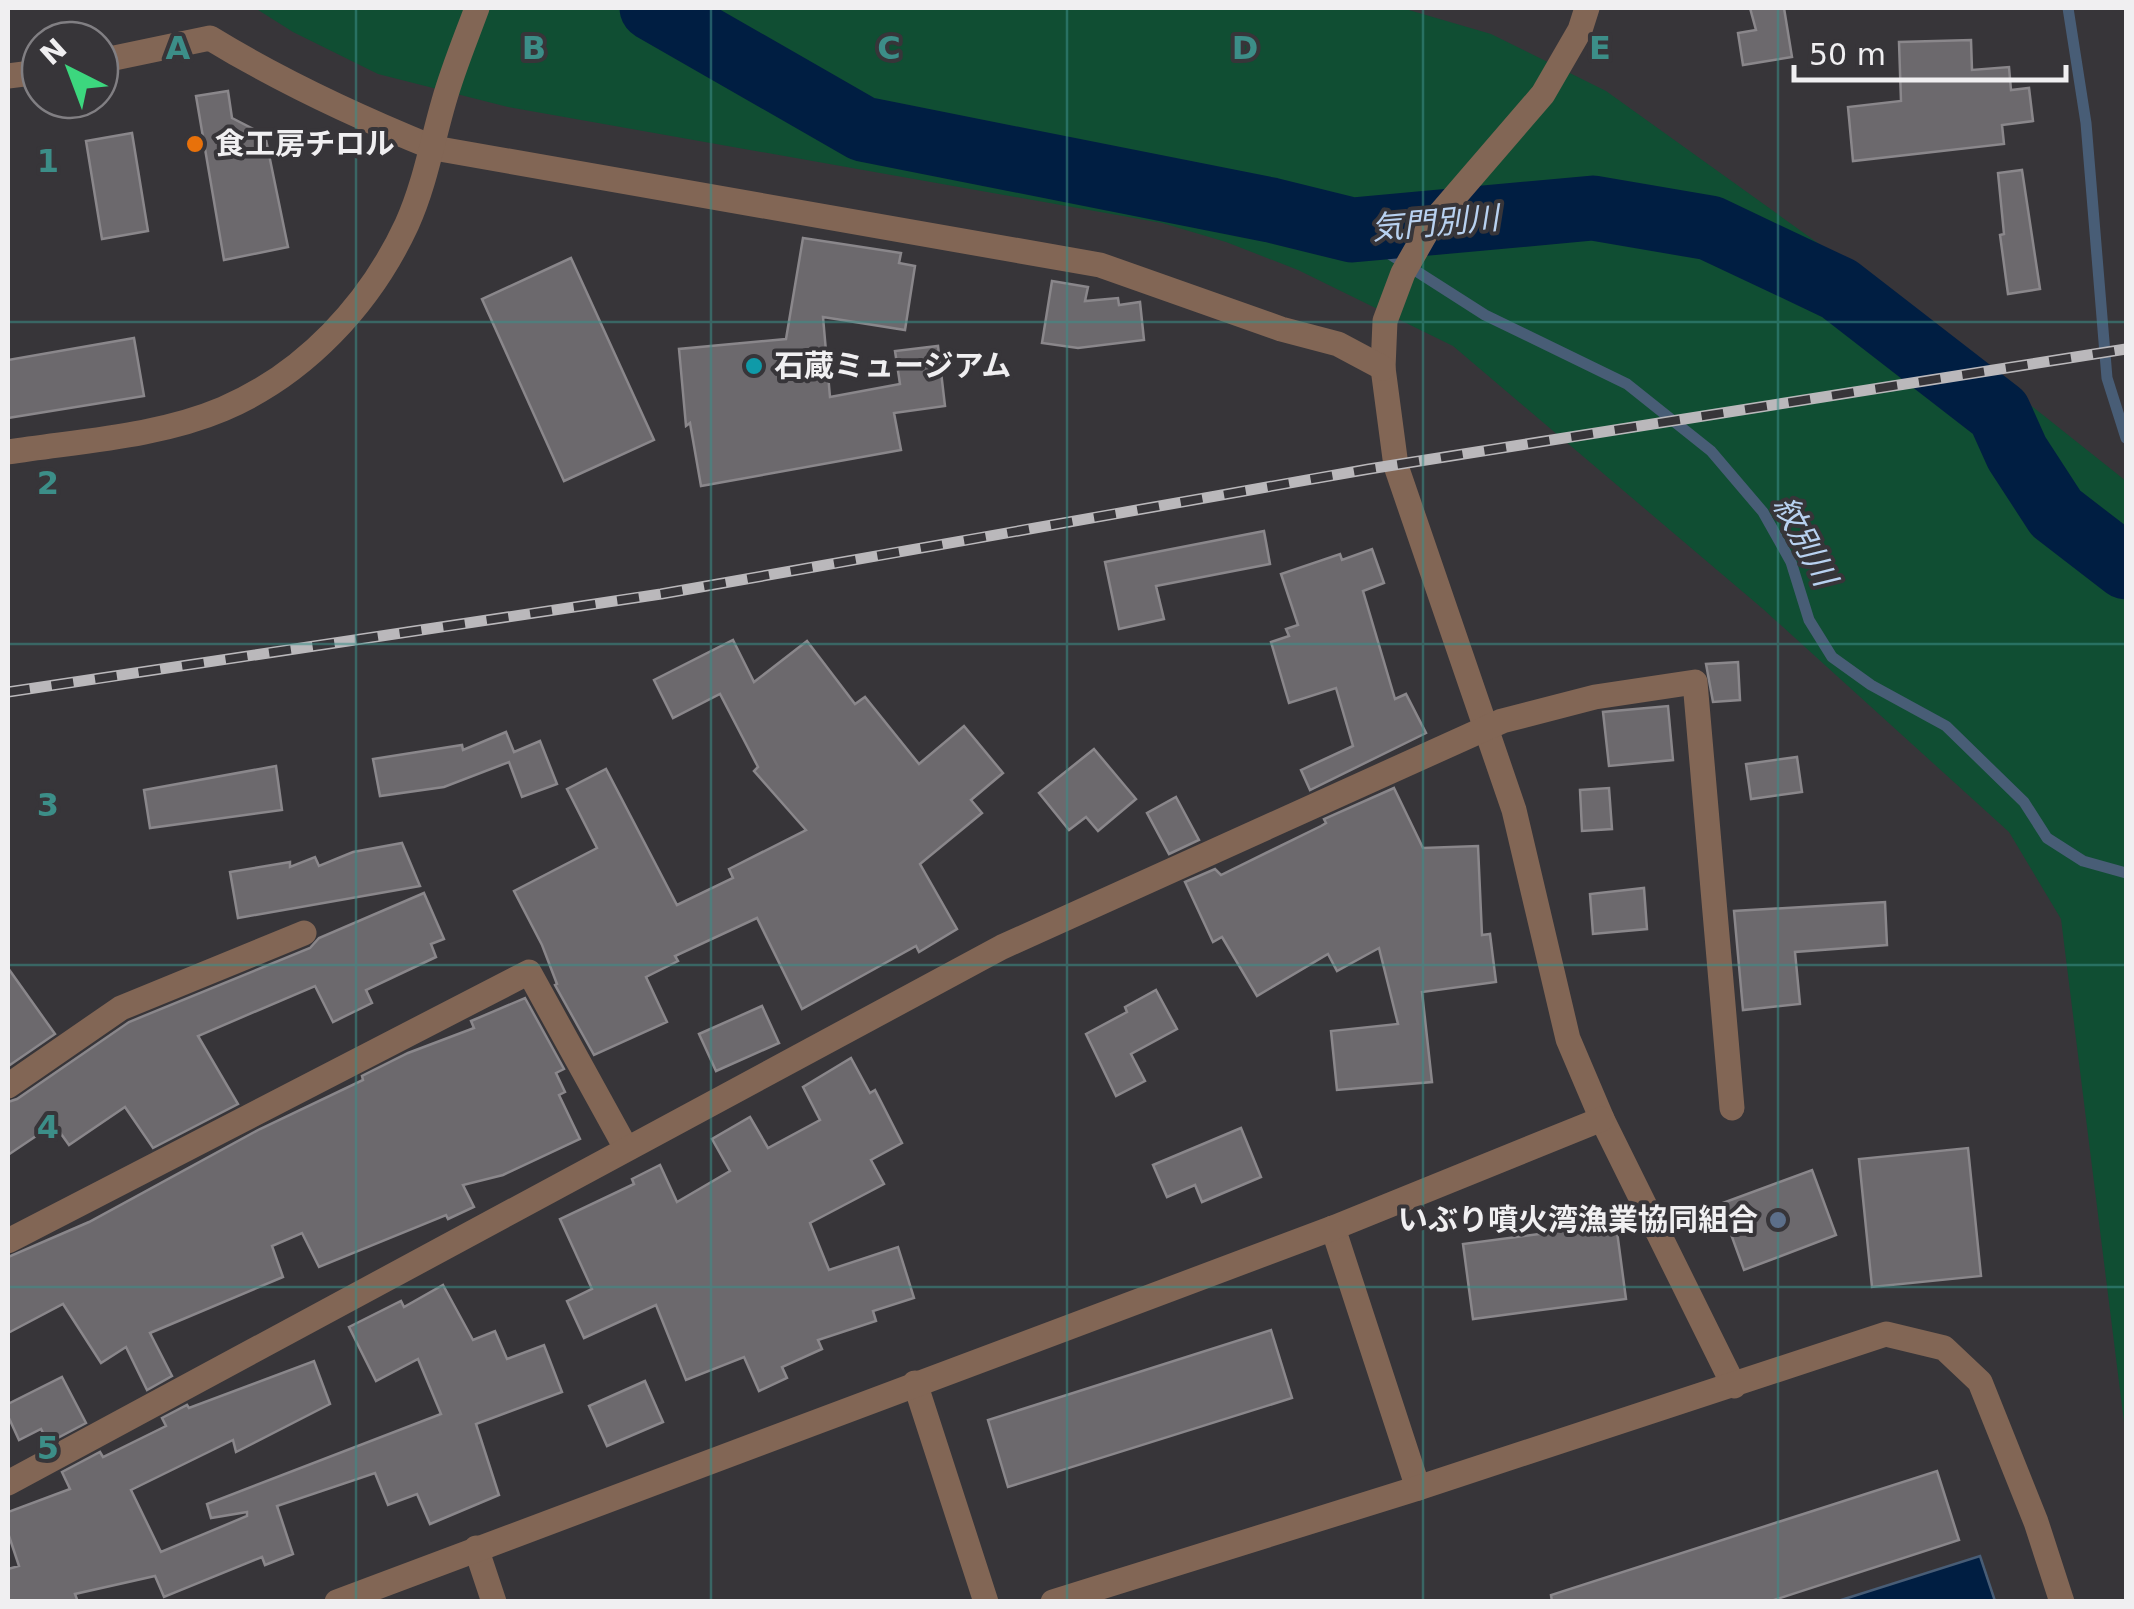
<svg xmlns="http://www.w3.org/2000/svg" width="2134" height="1609" viewBox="0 0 2134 1609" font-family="'DejaVu Sans','Noto Sans JP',sans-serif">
<rect width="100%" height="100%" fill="#373539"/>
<path fill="#104e33" d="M 255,8 L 1402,8 L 1491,34 L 1606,91 L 1907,307 L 2126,481 L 2126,1438 L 2061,919 L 2009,832 L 1763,609 L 1453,346 L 1298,270 L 1226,242 L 1162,223 L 508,107 L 378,74 L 293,32 Z"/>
<path fill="#001e42" stroke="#485d76" stroke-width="2.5" d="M 1980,1556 L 1995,1601 L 1838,1601 Z"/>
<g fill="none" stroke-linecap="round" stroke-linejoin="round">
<g stroke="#485d76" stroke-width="11">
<path d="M 2068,8 L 2086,123 L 2107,378 L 2126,438"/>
<path d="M 1352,230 L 1485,315 L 1627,384 L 1711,451 L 1763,512 L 1791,562 L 1809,620 L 1832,657 L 1871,685 L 1946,726 L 2024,802 L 2047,838 L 2083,861 L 2126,873"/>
</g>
<path stroke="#001e42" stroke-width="65" d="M 652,8 L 863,129 L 1271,210 L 1352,230 L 1593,208 L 1710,228 L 1839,289 L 1999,413 L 2017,453 L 2056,513 L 2126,567"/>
</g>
<g fill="#6c696d" stroke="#8a878b" stroke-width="2.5">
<path d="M 1750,8 L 1784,8 L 1792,57 L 1743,65 L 1738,33 L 1756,30 Z"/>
<path d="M 1971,40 L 1972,70 L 2009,67 L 2011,90 L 2029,88 L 2033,121 L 2002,125 L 2004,144 L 1853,161 L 1848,107 L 1901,101 L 1899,42 Z"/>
<path d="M 228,91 L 232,118 L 265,135 L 288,247 L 224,260 L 196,96 Z"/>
<path d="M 132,133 L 148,231 L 102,239 L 86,141 Z"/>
<path d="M 2022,170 L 2040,289 L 2008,294 L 2000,235 L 2004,234 L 1998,173 Z"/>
<path d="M 803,238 L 901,253 L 899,263 L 915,266 L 905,330 L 823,317 L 830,397 L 900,384 L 895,351 L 938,346 L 945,406 L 894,413 L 901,450 L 701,486 L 690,423 L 686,426 L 679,349 L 786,339 Z"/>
<path d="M 571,258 L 654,440 L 564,481 L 482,299 Z"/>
<path d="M 1052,281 L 1088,287 L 1085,301 L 1118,298 L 1119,305 L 1140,302 L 1144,340 L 1078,348 L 1042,343 Z"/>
<path d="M 134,338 L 144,396 L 8,418 L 8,360 Z"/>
<path d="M 1264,531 L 1270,564 L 1156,586 L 1164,619 L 1119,629 L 1105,562 Z"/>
<path d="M 1372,549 L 1384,583 L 1363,591 L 1395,699 L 1406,694 L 1426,733 L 1310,790 L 1301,770 L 1353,746 L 1336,688 L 1289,703 L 1271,642 L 1289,636 L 1286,629 L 1298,625 L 1281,574 L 1340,554 L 1342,560 Z"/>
<path d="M 733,640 L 754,682 L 807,641 L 855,704 L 865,697 L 919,764 L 964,726 L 1003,773 L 971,800 L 982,813 L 920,864 L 957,929 L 919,952 L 916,946 L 802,1009 L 757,918 L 675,956 L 678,961 L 646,977 L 667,1022 L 594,1055 L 555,985 L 557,984 L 542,945 L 514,891 L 597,848 L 567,789 L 606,769 L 677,905 L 733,878 L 729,869 L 806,830 L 754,771 L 758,767 L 720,694 L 673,718 L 654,680 Z"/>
<path d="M 1738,662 L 1740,700 L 1713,702 L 1706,664 Z"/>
<path d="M 1668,706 L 1673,760 L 1609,766 L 1603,712 Z"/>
<path d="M 506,732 L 514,752 L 540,741 L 557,784 L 522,797 L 509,762 L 444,787 L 380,796 L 373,759 L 462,745 L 463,750 Z"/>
<path d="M 1094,749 L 1136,799 L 1098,831 L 1086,817 L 1069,830 L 1039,793 Z"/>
<path d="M 1797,757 L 1802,792 L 1751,799 L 1746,764 Z"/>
<path d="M 276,766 L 282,810 L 150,828 L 144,790 Z"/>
<path d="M 1394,788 L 1423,848 L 1478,846 L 1482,935 L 1490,934 L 1496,982 L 1422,992 L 1432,1082 L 1337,1090 L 1331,1031 L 1398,1024 L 1379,948 L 1337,971 L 1328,954 L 1257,996 L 1222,937 L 1213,942 L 1185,882 L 1215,869 L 1221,875 L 1321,826 L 1326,823 L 1324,819 Z"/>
<path d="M 1609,788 L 1612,829 L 1582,831 L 1580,790 Z"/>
<path d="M 1176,797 L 1199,840 L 1169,854 L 1147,813 Z"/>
<path d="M 402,843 L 420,886 L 238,918 L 230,872 L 290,862 L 290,867 L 315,857 L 319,866 L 353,852 Z"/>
<path d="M 1644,888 L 1647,929 L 1593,934 L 1590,894 Z"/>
<path d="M 424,893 L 444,939 L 431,944 L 436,957 L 366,990 L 372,1003 L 333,1022 L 315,986 L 198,1036 L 238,1104 L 153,1148 L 125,1107 L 69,1145 L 54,1124 L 8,1155 L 8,1102 L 17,1099 L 129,1022 L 310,948 L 319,938 Z"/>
<path d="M 1885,902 L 1887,945 L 1795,952 L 1800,1004 L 1743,1010 L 1734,911 Z"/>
<path d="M 8,968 L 55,1034 L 10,1065 L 8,1061 Z"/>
<path d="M 1156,990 L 1177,1029 L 1131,1054 L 1145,1081 L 1116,1096 L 1086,1034 L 1127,1012 L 1125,1007 Z"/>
<path d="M 525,998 L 564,1069 L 556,1073 L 565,1092 L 559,1095 L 580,1139 L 503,1175 L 463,1185 L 474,1207 L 448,1219 L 446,1215 L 319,1267 L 302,1233 L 272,1246 L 283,1277 L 150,1333 L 172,1376 L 147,1390 L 126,1347 L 101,1363 L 63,1304 L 8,1333 L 8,1257 L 89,1222 L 260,1129 L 363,1080 L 362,1076 L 408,1053 L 474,1028 L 471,1021 Z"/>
<path d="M 762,1006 L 779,1043 L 716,1071 L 699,1034 Z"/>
<path d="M 851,1058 L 870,1093 L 875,1090 L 902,1143 L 871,1160 L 884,1184 L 810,1223 L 829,1270 L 898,1247 L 914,1298 L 873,1311 L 876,1321 L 818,1340 L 822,1349 L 782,1367 L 787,1378 L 759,1391 L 744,1357 L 686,1380 L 656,1305 L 584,1338 L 567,1301 L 592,1289 L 560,1219 L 634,1184 L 632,1179 L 660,1165 L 677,1202 L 730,1171 L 712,1139 L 750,1117 L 768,1148 L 820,1120 L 803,1087 Z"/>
<path d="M 1241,1128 L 1261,1177 L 1202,1202 L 1195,1185 L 1167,1197 L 1153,1165 Z"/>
<path d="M 1968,1148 L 1981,1276 L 1872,1287 L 1859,1159 Z"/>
<path d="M 1812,1170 L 1836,1235 L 1744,1270 L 1720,1204 Z"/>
<path d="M 1616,1224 L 1626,1299 L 1473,1319 L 1463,1244 Z"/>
<path d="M 443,1285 L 473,1340 L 495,1331 L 507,1359 L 544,1345 L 562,1392 L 476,1424 L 499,1495 L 430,1524 L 417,1494 L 388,1505 L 375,1473 L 277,1506 L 293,1554 L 265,1565 L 262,1557 L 164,1597 L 155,1576 L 75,1594 L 78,1602 L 8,1602 L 8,1569 L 19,1566 L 8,1533 L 8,1512 L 70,1489 L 62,1472 L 100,1452 L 103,1457 L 166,1426 L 162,1418 L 187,1405 L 189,1408 L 314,1361 L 330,1404 L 236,1452 L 233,1440 L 131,1490 L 161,1552 L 247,1516 L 247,1512 L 211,1518 L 207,1504 L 441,1414 L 418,1359 L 376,1381 L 349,1327 L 401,1301 L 404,1307 Z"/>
<path d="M 1271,1330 L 1292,1398 L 1008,1487 L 988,1420 Z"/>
<path d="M 62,1377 L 86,1423 L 48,1443 L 41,1429 L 19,1440 L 8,1416 L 8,1404 Z"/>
<path d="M 645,1381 L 663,1422 L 607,1446 L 589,1406 Z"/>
<path d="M 1937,1471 L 1959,1540 L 1768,1602 L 1552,1602 L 1551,1595 Z"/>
</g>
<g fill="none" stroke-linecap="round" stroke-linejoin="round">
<g stroke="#826655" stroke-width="25">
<path d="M 1587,8 L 1580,30 L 1543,94 L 1431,224 L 1403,273 L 1385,321 L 1383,368 L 1396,466 L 1514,810 L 1568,1039 L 1602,1119 L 1734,1386"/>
<path d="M 100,61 L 210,38 C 282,82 355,116 434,148 L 1100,265 L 1281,329 L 1338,344 L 1383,368"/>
<path d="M 8,76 L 40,72"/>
<path d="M 8,452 C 78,441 157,437 223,409 C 305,374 370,304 407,224 C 425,184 432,142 444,101 C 453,69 466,38 477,8"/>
<path d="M 8,1086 L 121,1008 L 304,933"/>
<path d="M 1333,1228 L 1418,1488"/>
<path d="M 8,1241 L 529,972 L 626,1148"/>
<path d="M 915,1383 L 986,1602"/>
<path d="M 8,1483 L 1002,947 L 1502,721 L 1595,697 L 1695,682 L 1732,1108"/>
<path d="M 476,1548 L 494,1602"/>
<path d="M 337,1602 L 1333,1228 L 1602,1119"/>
<path d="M 1053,1602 L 1418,1488 L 1886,1334 L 1944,1348 L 1980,1382 L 2036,1522 L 2062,1602"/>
</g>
<defs>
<path id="rail" d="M 8,692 L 661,594 L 1369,469 L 2126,349"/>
</defs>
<use href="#rail" stroke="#bab8bb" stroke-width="11"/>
<use href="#rail" stroke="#373539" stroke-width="8" stroke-dasharray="22" stroke-linecap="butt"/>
</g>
<path fill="none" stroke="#3c8e88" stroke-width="2.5" stroke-opacity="0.55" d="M 356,8 L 356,1602M 711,8 L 711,1602M 1067,8 L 1067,1602M 1423,8 L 1423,1602M 1778,8 L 1778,1602M 8,322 L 2126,322M 8,644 L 2126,644M 8,965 L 2126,965M 8,1287 L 2126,1287"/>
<circle fill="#e8710a" stroke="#373539" stroke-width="4" cx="195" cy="144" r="10"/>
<circle fill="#0f9aa8" stroke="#373539" stroke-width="4" cx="754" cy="366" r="10"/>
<circle fill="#5c6f8a" stroke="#373539" stroke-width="4" cx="1778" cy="1220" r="10"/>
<g text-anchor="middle" stroke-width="8" stroke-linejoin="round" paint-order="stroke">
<g font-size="30" font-weight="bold" fill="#f0eff1" stroke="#373539" text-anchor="start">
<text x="215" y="154">食工房チロル</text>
<text x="774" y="376">石蔵ミュージアム</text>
<text x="1758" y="1230" text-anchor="end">いぶり噴火湾漁業協同組合</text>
</g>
<g font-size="32" font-style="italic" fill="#b8d1f0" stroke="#373539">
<text transform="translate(1435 223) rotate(-5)" y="11">気門別川</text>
<text transform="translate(1805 541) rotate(62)" y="11">紋別川</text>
</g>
</g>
<g font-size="32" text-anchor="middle" font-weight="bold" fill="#3c8e88" stroke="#373539" stroke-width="8" stroke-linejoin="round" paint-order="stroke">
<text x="178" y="59">A</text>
<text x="534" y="59">B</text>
<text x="889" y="59">C</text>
<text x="1245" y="59">D</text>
<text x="1600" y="59">E</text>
<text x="48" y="172">1</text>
<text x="48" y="494">2</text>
<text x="48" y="816">3</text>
<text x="48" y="1138">4</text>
<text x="48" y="1459">5</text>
</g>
<rect width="2134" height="1609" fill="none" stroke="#f0eff1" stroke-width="20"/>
<g transform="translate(70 70) rotate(318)"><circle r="48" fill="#373539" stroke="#817f83" stroke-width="2.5"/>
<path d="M0-8L18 38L0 25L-18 38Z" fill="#3cd77e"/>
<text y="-15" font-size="28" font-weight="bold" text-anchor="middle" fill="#f0eff1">N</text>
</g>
<path d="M1794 65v15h272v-15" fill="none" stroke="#f0eff1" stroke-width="5"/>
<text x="1809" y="65" font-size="30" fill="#f0eff1" stroke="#373539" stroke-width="8" paint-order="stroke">50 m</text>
</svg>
